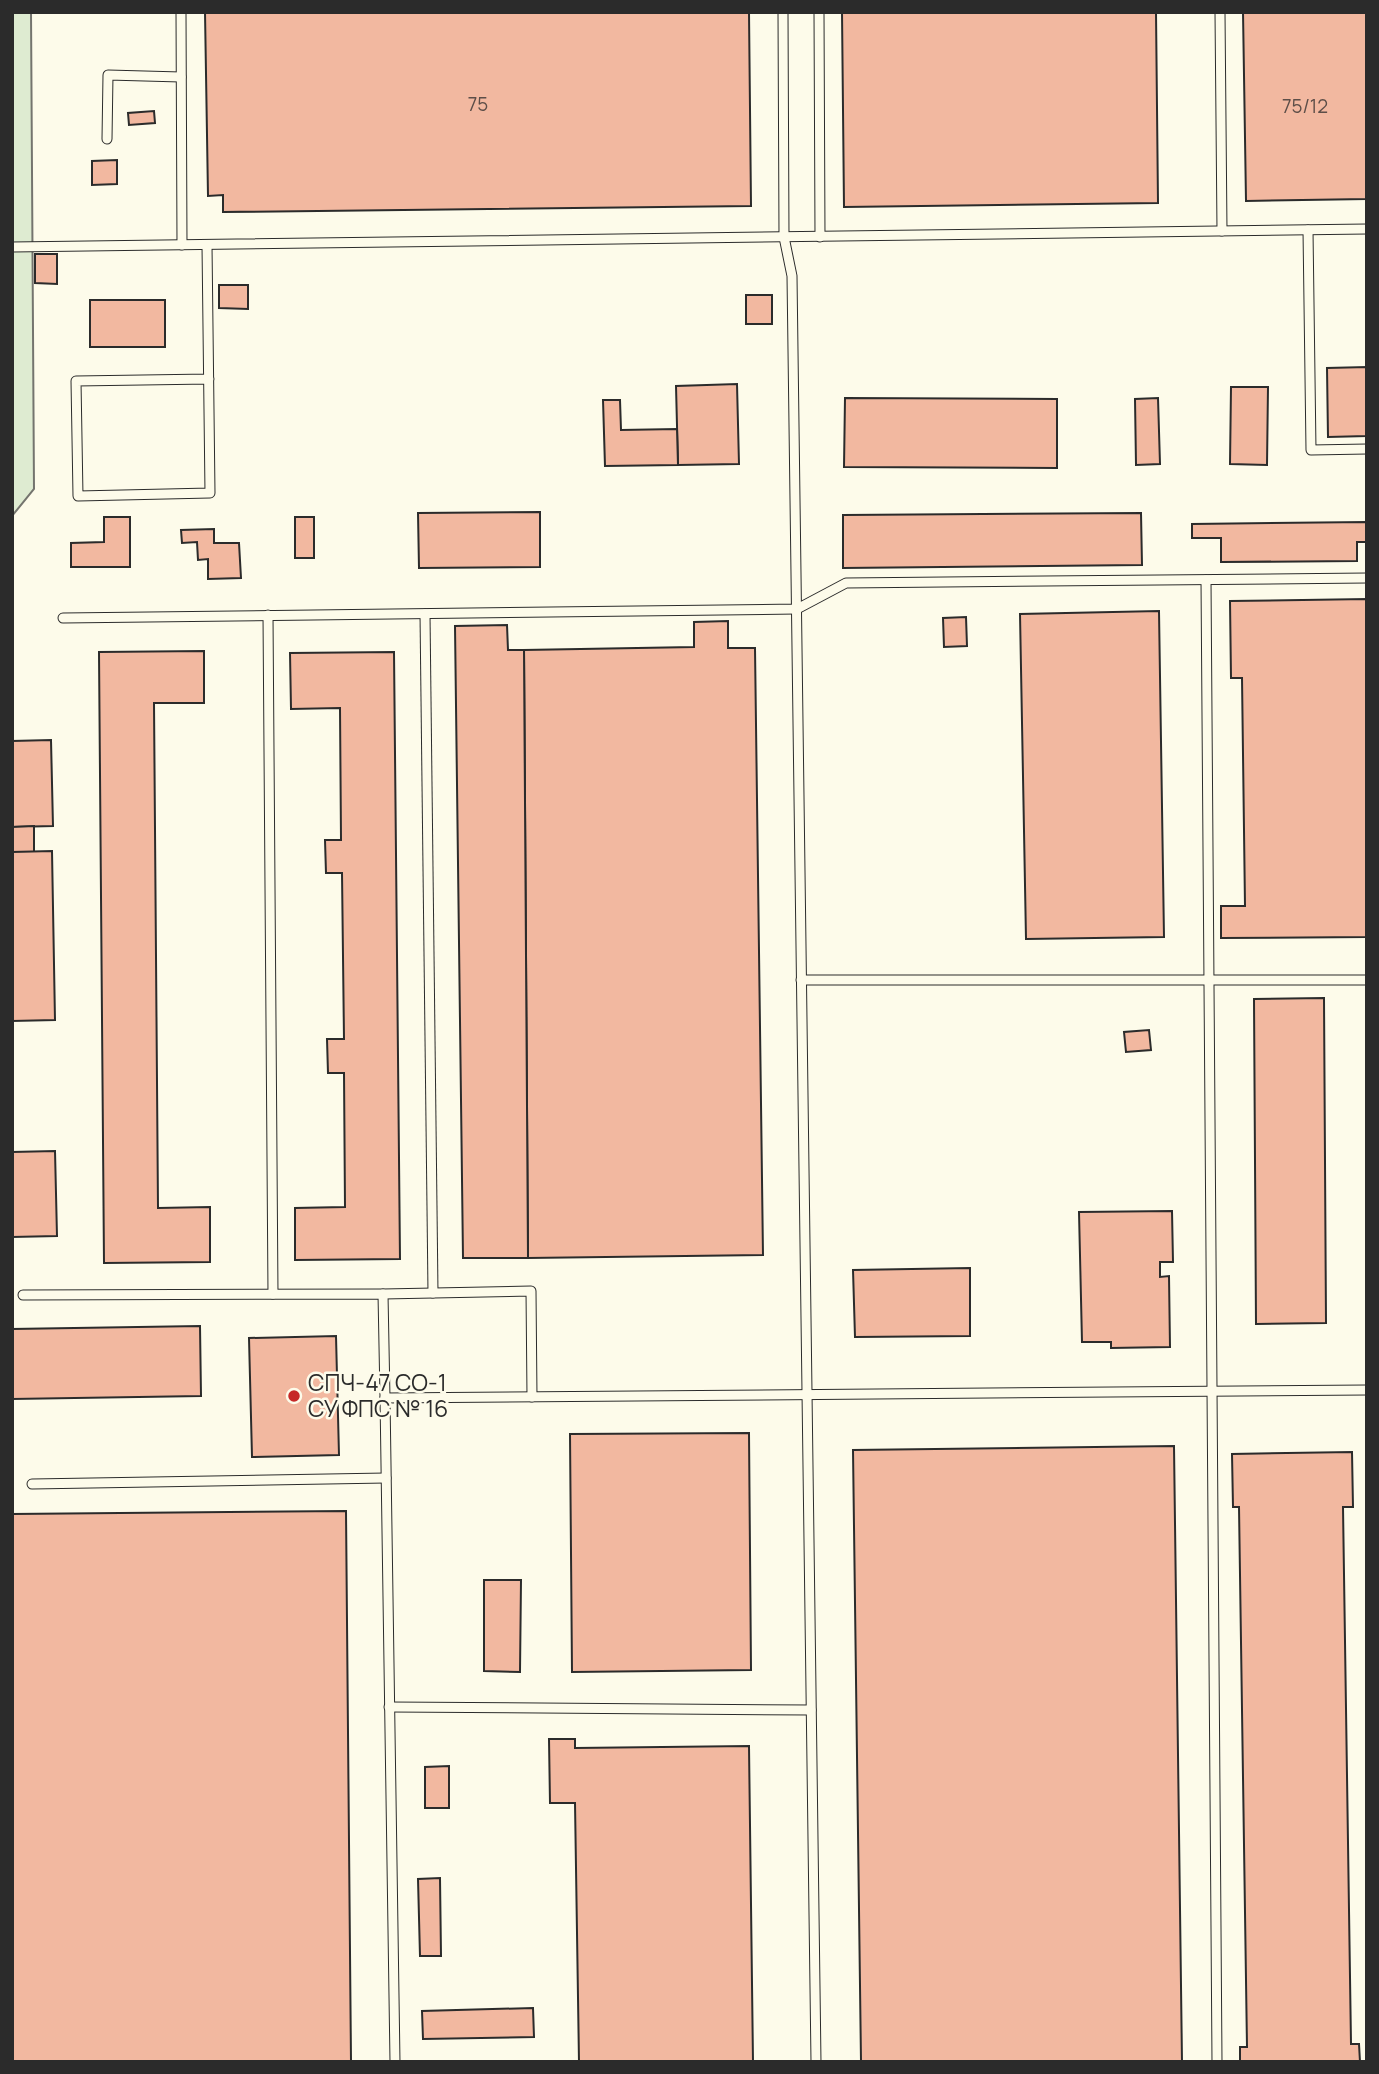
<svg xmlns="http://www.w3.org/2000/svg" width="1379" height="2074" viewBox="0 0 1379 2074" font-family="Manrope,sans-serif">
<rect width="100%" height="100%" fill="#fdfbea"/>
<path fill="#deebd1" stroke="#74746e" stroke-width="2" d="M 12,12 L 31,12 L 34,489 L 12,516 Z"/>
<g fill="#f2b8a0" stroke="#2b2b2b" stroke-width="2">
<path d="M 205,12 L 749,12 L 751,206 L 223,212 L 223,195 L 208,196 Z"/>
<path d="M 842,12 L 1156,12 L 1158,203 L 844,207 Z"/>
<path d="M 1243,12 L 1367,12 L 1367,199 L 1246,201 Z"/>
<path d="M 154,111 L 155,123 L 129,125 L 128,113 Z"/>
<path d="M 117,160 L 117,184 L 92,185 L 92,161 Z"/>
<path d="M 35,254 L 57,254 L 57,284 L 35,283 Z"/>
<path d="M 219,285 L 248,285 L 248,309 L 219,308 Z"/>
<rect x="746" y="295" width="26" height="29"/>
<rect x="90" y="300" width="75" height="47"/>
<path d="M 1367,367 L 1367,436 L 1328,437 L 1327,368 Z"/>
<path d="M 737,384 L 739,464 L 678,465 L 676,386 Z"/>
<path d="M 1231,387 L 1268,387 L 1267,465 L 1230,464 Z"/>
<path d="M 845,398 L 1057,399 L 1057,468 L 844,467 Z"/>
<path d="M 1158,398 L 1160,464 L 1136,465 L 1135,399 Z"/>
<path d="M 603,400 L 620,400 L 621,430 L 677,429 L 678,465 L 605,466 Z"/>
<path d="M 540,512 L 540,567 L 419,568 L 418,513 Z"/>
<path d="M 1141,513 L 1142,565 L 843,568 L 843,515 Z"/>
<path d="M 104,517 L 130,517 L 130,567 L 71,567 L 71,543 L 104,542 Z"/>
<rect x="295" y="517" width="19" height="41"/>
<path d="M 1367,522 L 1367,542 L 1357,542 L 1357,561 L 1221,562 L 1221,538 L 1192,538 L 1192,524 Z"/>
<path d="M 214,529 L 214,543 L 239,543 L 241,578 L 208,579 L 208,559 L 198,560 L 197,542 L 182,543 L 181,530 Z"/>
<path d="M 1367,599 L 1367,937 L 1221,938 L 1221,906 L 1245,906 L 1242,678 L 1231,678 L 1230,601 Z"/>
<path d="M 1159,611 L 1164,937 L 1026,939 L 1020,614 Z"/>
<path d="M 966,617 L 967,646 L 944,647 L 943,618 Z"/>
<path d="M 728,621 L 728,648 L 755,648 L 763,1255 L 528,1258 L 524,650 L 694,647 L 694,622 Z"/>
<path d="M 507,625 L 508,650 L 524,650 L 528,1258 L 463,1258 L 455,626 Z"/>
<path d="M 204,651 L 204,703 L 154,703 L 158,1208 L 210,1207 L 210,1262 L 104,1263 L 99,652 Z"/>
<path d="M 394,652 L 400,1259 L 295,1260 L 295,1208 L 345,1207 L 344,1073 L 328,1073 L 327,1039 L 344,1039 L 342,873 L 326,873 L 325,840 L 341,840 L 340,708 L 291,709 L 290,653 Z"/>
<path d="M 51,740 L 53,826 L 12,827 L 12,741 Z"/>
<path d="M 34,826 L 34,852 L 12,852 L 12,827 Z"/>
<path d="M 52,851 L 55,1020 L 12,1021 L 12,852 Z"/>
<path d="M 1324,998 L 1326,1323 L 1256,1324 L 1254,999 Z"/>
<path d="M 1149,1030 L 1151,1050 L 1126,1052 L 1124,1032 Z"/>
<path d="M 55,1151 L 57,1236 L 12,1237 L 12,1152 Z"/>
<path d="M 1172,1211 L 1173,1262 L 1160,1262 L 1160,1277 L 1169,1276 L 1170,1347 L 1111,1348 L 1111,1342 L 1082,1342 L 1079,1212 Z"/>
<path d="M 970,1268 L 970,1336 L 855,1337 L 853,1270 Z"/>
<path d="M 200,1326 L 201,1396 L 12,1399 L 12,1329 Z"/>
<path d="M 336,1336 L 339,1455 L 252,1457 L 249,1338 Z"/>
<path d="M 749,1433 L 751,1670 L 572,1672 L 570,1434 Z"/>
<path d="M 1174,1446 L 1182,2062 L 861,2062 L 853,1450 Z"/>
<path d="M 1352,1452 L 1353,1507 L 1343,1507 L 1351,2044 L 1359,2044 L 1360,2062 L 1240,2062 L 1240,2047 L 1247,2047 L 1239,1507 L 1233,1507 L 1232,1454 Z"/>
<path d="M 346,1511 L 351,2062 L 12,2062 L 12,1514 Z"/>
<path d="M 484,1580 L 521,1580 L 520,1672 L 484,1671 Z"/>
<path d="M 549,1739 L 575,1739 L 575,1748 L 749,1746 L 753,2062 L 579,2062 L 575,1803 L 550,1803 Z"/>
<path d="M 449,1766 L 449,1808 L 425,1808 L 425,1767 Z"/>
<path d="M 440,1878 L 441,1956 L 420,1956 L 418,1879 Z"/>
<path d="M 533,2008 L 534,2037 L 423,2039 L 422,2011 Z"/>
</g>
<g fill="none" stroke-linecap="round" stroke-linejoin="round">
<defs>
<g id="lane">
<path d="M 181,12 L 182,245"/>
<path d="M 783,12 L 784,237 L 792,276 L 816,2062"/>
<path d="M 819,12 L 820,237"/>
<path d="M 1220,12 L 1222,231"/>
<path d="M 107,139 L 108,75 L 181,77"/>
<path d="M 1308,230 L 1311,450 L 1367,449"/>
<path d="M 207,245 L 210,493 L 78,496 L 76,381 L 209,379"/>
<path d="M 12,247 L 1367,229"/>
<path d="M 1206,580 L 1217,2062"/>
<path d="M 425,614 L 433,1293"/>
<path d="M 268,615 L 273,1294"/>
<path d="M 63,618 L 797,609 L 846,583 L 1367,578"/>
<path d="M 801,980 L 1367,980"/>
<path d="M 383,1294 L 531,1291 L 532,1397"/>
<path d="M 23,1295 L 383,1294 L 385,1398 L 1367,1390"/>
<path d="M 385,1398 L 395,2062"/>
<path d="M 32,1484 L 386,1478"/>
<path d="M 389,1707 L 811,1710"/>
</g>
</defs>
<use href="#lane" stroke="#2b2b2b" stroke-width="11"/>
<use href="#lane" stroke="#fdfbea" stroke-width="9"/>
</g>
<circle fill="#c62828" stroke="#fdfbea" stroke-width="2.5" cx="294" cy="1396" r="7"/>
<g text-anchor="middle" stroke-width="5" stroke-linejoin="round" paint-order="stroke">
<g font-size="19" fill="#5d4e48">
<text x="478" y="111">75</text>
<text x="1305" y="113">75/12</text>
</g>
<g font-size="23" fill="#2b2b2b" stroke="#fdfbea" text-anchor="start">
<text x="308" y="1391">СПЧ-47 СО-1<tspan x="308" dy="26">СУ ФПС № 16</tspan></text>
</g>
</g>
<rect width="1379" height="2074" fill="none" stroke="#2b2b2b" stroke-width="28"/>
</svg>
